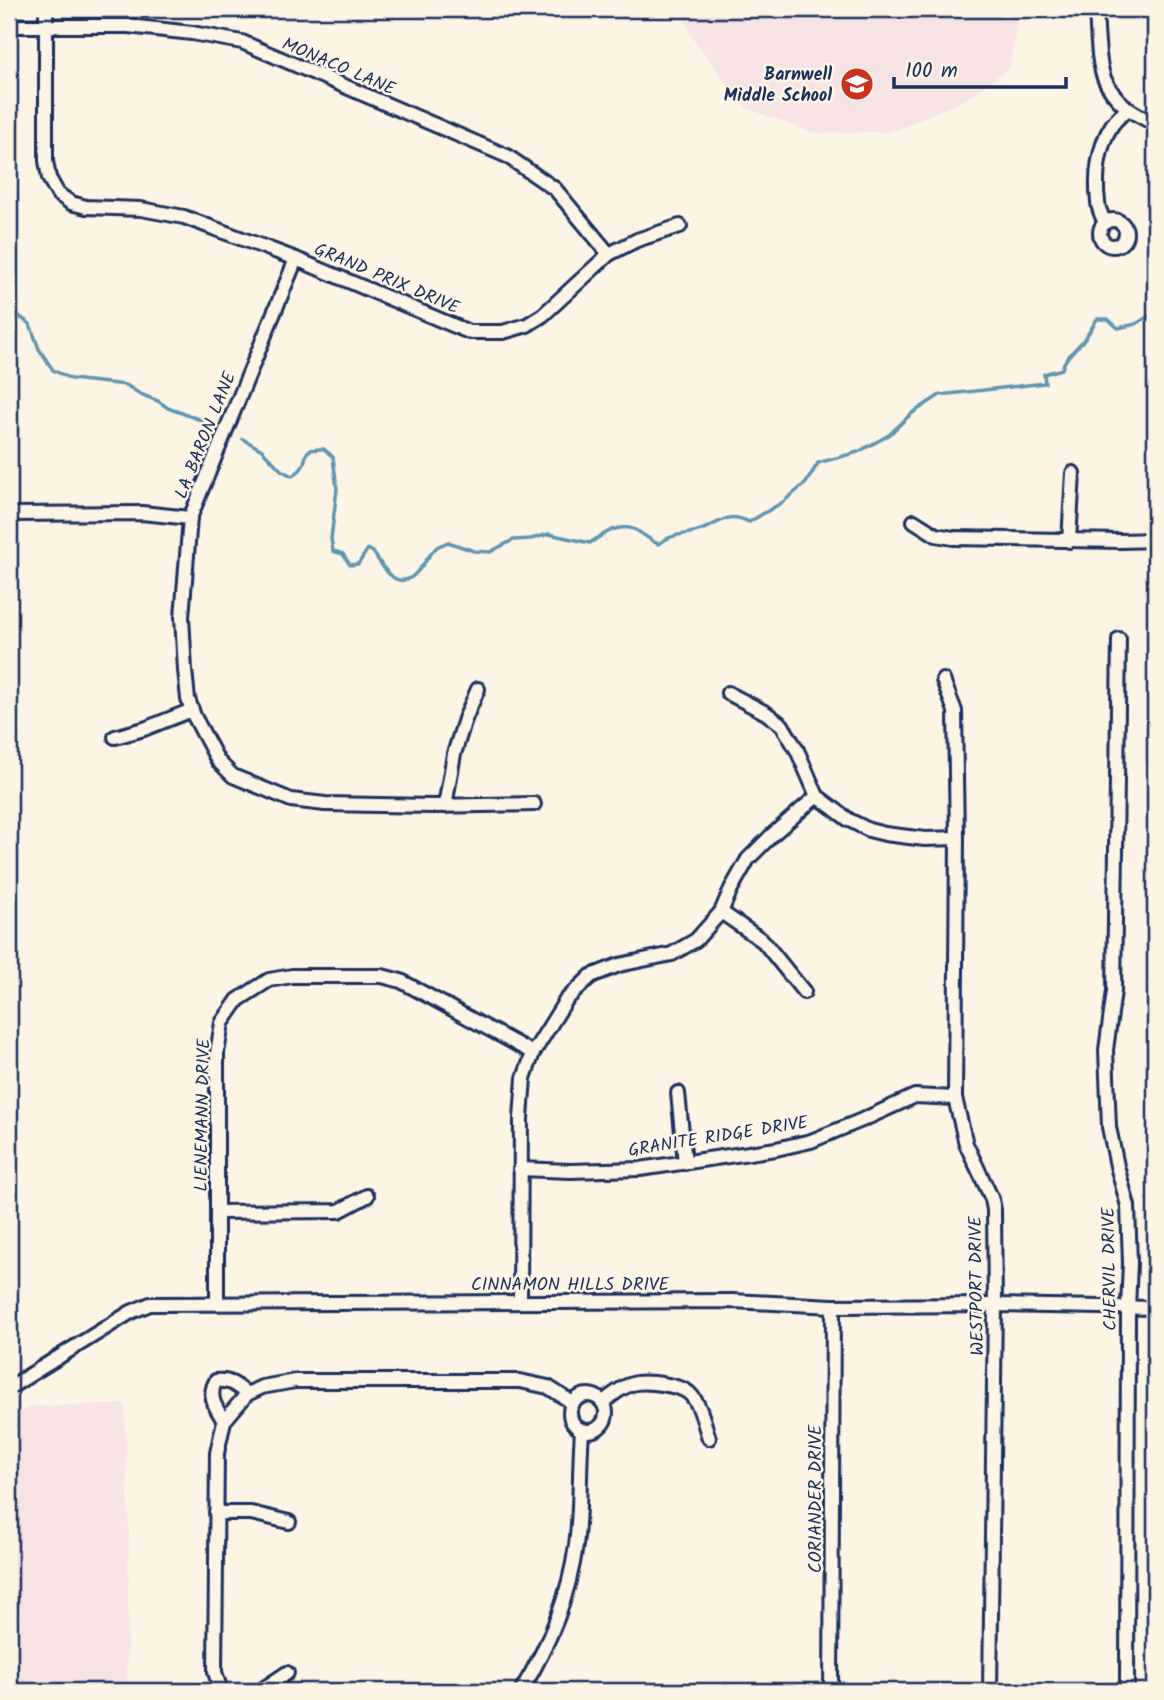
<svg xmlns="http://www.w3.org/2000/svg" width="1164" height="1700" viewBox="0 0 1164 1700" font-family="Kalam,sans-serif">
<rect width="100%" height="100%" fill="#fcf5e5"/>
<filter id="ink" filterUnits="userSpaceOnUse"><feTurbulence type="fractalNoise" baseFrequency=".0143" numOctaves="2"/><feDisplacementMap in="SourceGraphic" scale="14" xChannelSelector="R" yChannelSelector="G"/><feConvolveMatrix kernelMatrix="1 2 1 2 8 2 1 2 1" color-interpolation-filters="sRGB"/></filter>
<g filter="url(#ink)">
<g fill="#f6e4e4">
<path d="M 680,9 L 1019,9 L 1010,68 L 965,100 L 891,132 L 813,133 L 746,108 L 691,36 Z"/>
<path d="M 125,1404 L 129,1530 L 127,1691 L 9,1691 L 9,1419 L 31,1406 Z"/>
</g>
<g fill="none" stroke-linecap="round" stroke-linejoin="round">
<g stroke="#5f96b3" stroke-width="3.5">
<path d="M 9,303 L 20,317 L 30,324 L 39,349 L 53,370 L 71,379 L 126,385 L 140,394 L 158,401 L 168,408 L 209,423"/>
<path d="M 243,439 L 262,450 L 281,470 L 292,476 C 293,476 300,470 301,469 C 310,456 299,448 324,449 L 333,457 L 337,489 L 331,539 L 333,551 L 343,554 L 350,565 L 358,564 L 368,549 L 373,552 C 378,559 383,569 390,575 C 412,594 424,558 437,547 C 440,545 444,544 448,542 L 474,551 L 490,552 L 513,540 L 531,539 L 549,534 L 590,543 C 602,535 618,523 633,529 C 641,532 650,540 658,544 C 675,532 684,536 701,530 C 722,523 726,511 749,522 L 783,502 L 806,483 L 818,463 L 858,452 L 889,435 L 911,414 L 940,395 L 1045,383 L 1044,374 L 1062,369 C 1065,357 1072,353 1080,344 C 1087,337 1092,327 1097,319 L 1108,319 L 1118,328 L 1136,324 L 1152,314 L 1155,314"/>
</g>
<defs>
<g id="minor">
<path d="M 46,9 L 46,161 L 49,178 L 58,194 L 71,203 L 86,207 L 141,209 L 184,217 L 296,259 L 469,332 L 503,332 L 527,325 L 543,315 L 609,254 L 637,240 L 680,226"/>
<path d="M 1097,9 C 1096,20 1097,31 1098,43 C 1100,72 1103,87 1126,107 C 1134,114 1146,119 1155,124"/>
<path d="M 9,26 L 128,26 L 192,33 L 242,42 L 507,156 L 555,189 L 609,254"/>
<circle cx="1113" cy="233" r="13"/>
<path d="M 1105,223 C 1102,216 1098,209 1098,202 C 1095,178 1098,146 1112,125 C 1116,119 1123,114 1127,109"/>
<path d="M 296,259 L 190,518 L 182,617 L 185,670 L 188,699 L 194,716 L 218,761 L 233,776 L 291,800 L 325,804 L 433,806 L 534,804"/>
<path d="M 9,514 L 142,513 L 190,518"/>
<path d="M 914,521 L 936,535 L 953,538 L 1121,541 L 1155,540"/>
<path d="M 1069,541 L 1073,473"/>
<path d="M 1119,639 L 1114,991 L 1106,1050 L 1109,1127 L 1117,1166 L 1128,1206 L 1130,1263 L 1128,1308 L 1127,1691"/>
<path d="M 943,680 L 955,711 L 957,838 L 955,1098 L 966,1144 L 992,1199 L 994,1210 L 995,1305 L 990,1691"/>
<path d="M 728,693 L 766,713 L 782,725 L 797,750 L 817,796 L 849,820 L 869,830 L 885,834 L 925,839 L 957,838"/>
<path d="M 115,737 L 144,729 L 192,710"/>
<path d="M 445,806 L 454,754 L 465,719 L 478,689"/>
<path d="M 721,912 L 763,941 L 804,992"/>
<path d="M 678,1093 L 685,1163"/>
<path d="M 520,1169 L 570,1171 L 640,1169 L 776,1149 L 811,1141 L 862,1120 L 915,1096 L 955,1098"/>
<path d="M 218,1212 L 339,1211 L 367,1196"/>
<path d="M 520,1301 L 521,1118 L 524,1078 L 533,1053 L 566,1000 L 591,976 L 619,965 L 672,954 L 696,940 L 721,912 L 731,889 L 748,859 L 772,835 L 817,796"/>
<path d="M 217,1303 L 217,1053 L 222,1023 L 238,1000 L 269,980 L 292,976 L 382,976 L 401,981 L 533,1053"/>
<path d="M 9,1388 L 131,1312 L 150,1304 L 732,1301 L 833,1306 L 995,1305 L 1155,1308"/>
<circle cx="588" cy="1413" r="18"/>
<path d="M 603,1403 C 611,1395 625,1385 636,1383 C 648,1381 680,1385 689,1393 C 701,1404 704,1424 709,1438"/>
<path d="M 224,1421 C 216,1408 207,1396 216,1381 C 230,1379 237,1386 247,1394"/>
<path d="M 216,1513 L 251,1513 L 289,1522"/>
<path d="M 221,1691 L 215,1672 L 217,1453 L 224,1421 L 247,1394 L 262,1387 L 295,1381 L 520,1381 L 548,1387 L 573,1403"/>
<path d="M 260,1691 L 287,1673"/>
<path d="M 521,1691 C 548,1647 569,1597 576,1545 C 581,1507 579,1468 582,1431"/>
<path d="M 831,1691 L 833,1306"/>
</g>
</defs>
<use href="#minor" stroke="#1b2f5e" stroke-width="18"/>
<use href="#minor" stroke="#fcf5e5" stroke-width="12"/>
</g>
</g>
<defs>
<symbol id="school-disc" viewBox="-11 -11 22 22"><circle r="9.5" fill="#c8321e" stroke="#fcf5e5"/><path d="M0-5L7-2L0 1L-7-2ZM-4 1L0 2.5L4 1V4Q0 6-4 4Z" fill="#fff"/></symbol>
</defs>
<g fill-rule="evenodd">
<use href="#school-disc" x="838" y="65" width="38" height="38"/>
</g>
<g text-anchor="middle" stroke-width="5" stroke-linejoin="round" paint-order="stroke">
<g font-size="18" fill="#1b2f5e" stroke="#fcf5e5">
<text transform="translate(339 66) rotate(23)" y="6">MONACO LANE</text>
<text transform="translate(387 278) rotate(23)" y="6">GRAND PRIX DRIVE</text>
<text transform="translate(205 435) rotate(-68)" y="6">LA BARON LANE</text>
<text transform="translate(202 1115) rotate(-89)" y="6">LIENEMANN DRIVE</text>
<text transform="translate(718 1136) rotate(-9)" y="6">GRANITE RIDGE DRIVE</text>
<text transform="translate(1109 1269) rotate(-91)" y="6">CHERVIL DRIVE</text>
<text x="570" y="1290">CINNAMON HILLS DRIVE</text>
<text transform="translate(976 1286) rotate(-91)" y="6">WESTPORT DRIVE</text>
<text transform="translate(815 1499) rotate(-90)" y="6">CORIANDER DRIVE</text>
</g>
<g font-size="18" font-weight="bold" fill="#1b2f5e" stroke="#fcf5e5" text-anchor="end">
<text x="832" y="80">Barnwell<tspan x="832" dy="21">Middle School</tspan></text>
</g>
</g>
<rect width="1164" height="1700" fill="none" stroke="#fcf5e5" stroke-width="35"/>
<rect x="18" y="18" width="1129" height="1665" fill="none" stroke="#1b2f5e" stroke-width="2.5" filter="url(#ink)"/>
<path d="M894 77v10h172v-10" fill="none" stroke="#1b2f5e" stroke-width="3.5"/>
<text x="905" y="77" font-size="21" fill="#1b2f5e" stroke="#fcf5e5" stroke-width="5" paint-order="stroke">100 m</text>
</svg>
